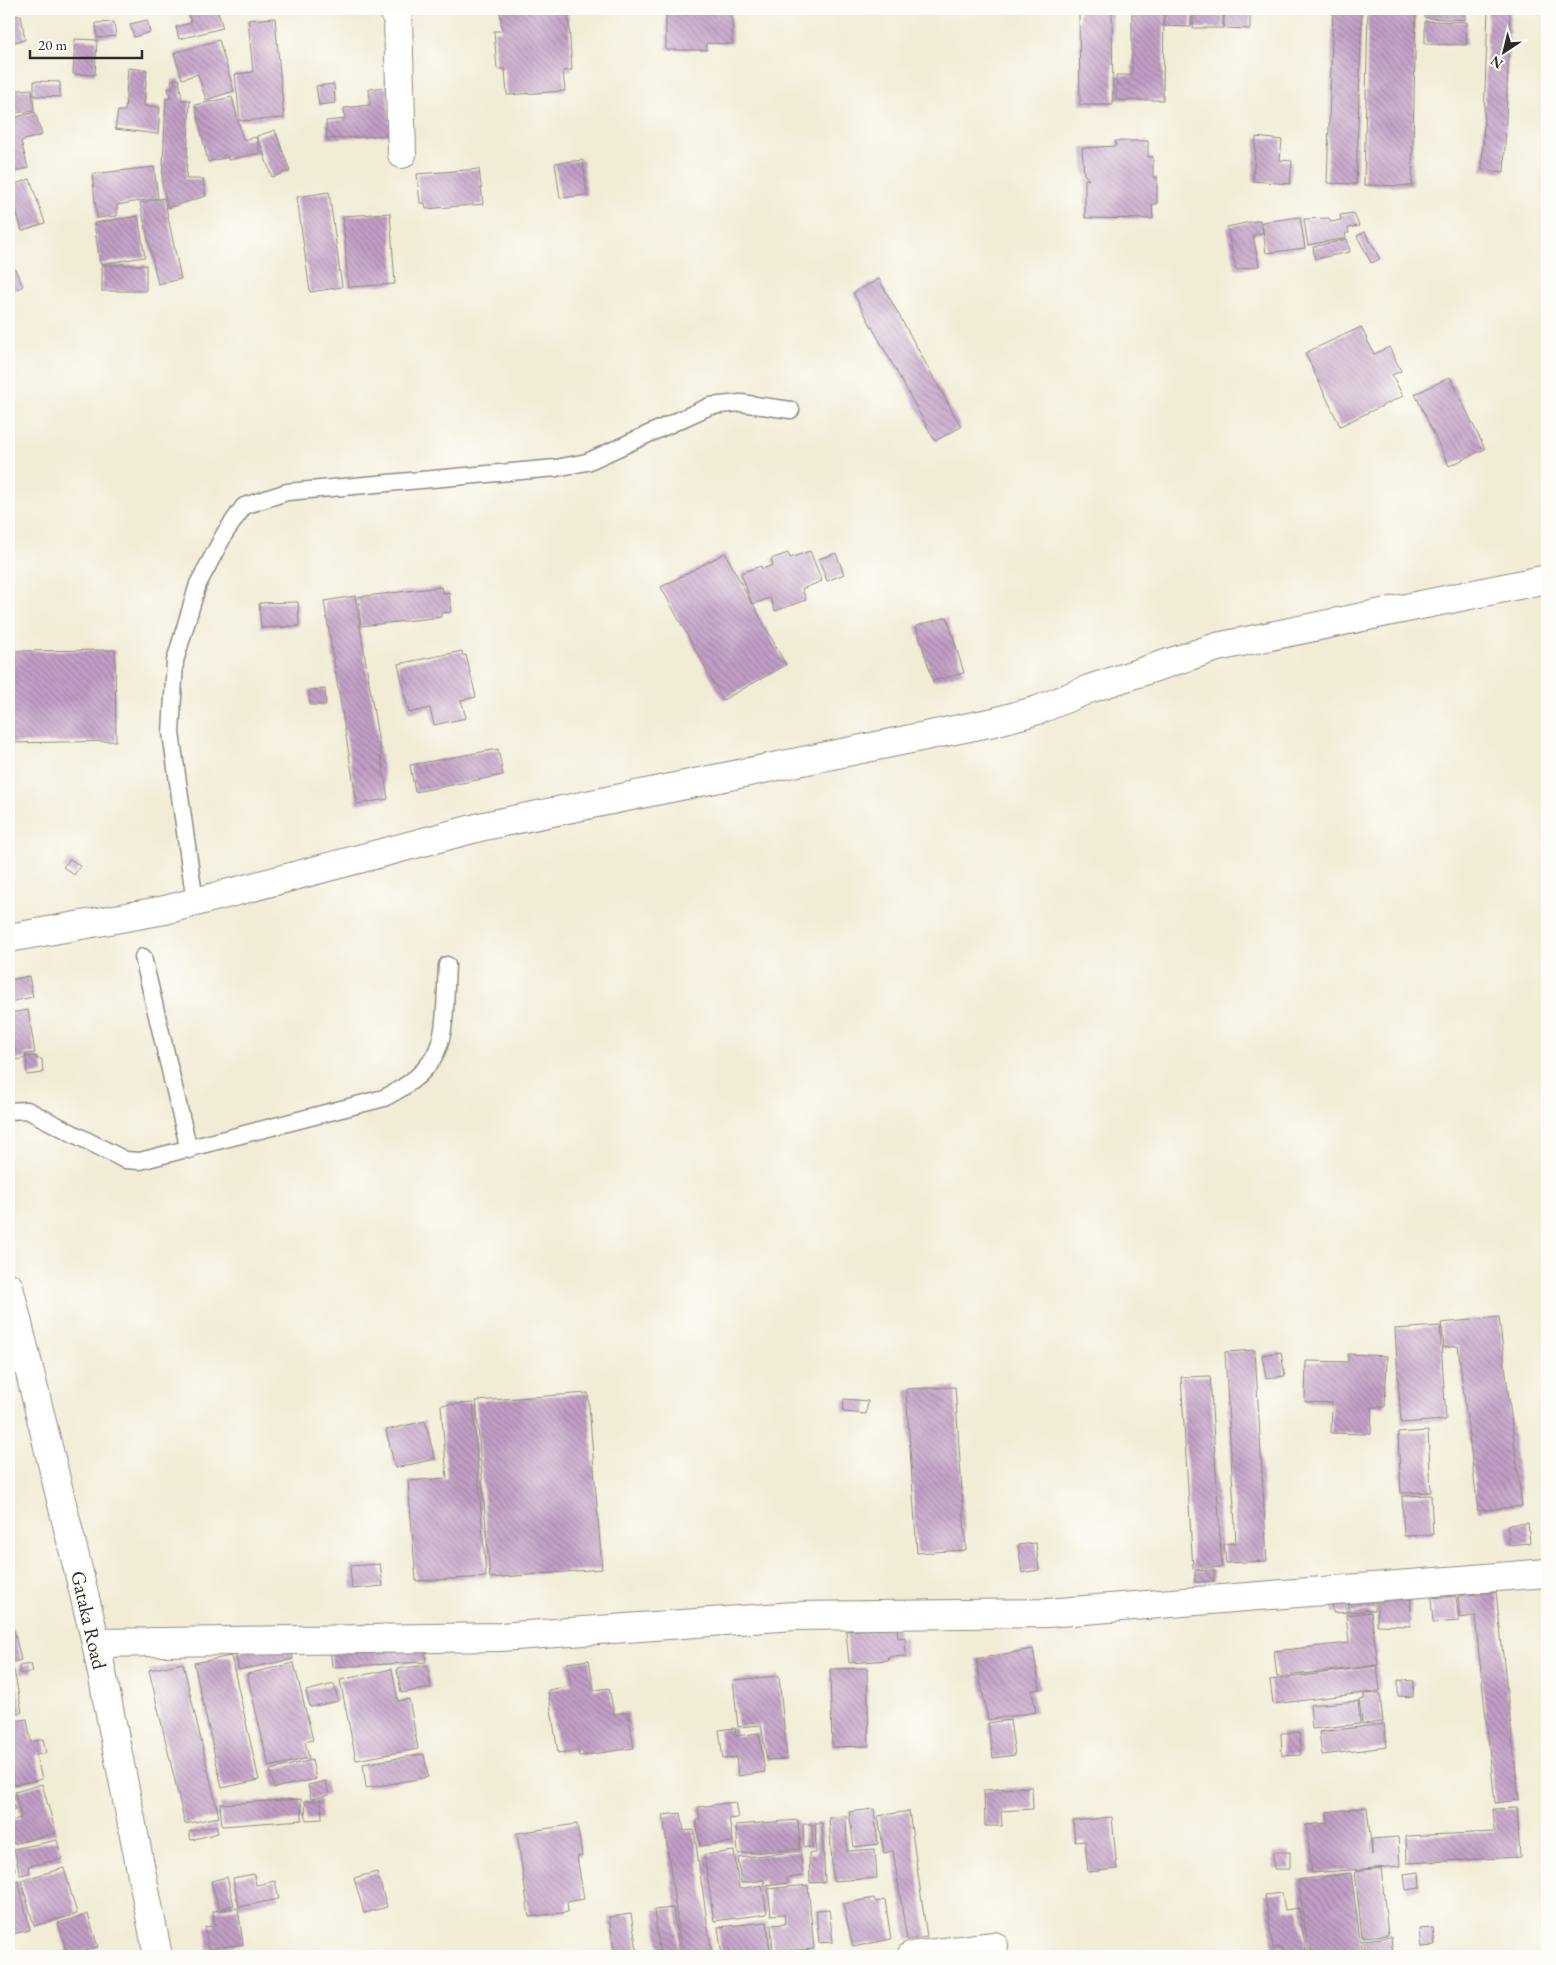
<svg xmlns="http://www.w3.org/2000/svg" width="1556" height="1965" viewBox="0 0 1556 1965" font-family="'EB Garamond',serif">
<defs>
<pattern id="building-back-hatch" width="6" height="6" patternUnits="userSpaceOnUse" patternTransform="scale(1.25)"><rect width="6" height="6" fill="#c19fc6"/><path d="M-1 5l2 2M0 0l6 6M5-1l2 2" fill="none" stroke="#9d82a1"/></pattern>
</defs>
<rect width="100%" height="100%" fill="#fdfcf7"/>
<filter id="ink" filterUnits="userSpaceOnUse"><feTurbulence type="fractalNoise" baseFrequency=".02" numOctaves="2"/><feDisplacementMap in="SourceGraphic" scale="10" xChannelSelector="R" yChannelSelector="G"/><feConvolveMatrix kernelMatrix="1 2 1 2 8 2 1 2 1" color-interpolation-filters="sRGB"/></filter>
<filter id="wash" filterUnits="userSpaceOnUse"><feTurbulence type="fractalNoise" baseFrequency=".0096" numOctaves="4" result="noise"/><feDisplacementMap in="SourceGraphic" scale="20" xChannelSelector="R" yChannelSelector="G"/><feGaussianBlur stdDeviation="1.12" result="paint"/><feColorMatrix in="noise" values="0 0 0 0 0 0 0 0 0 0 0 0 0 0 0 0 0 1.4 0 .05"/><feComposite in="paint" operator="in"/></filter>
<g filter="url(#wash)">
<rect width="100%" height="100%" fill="#f2ecd6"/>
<g id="blocks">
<g fill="url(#building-back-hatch)">
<path d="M 195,9 L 217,9 L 223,28 L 179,39 L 176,27 L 191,23 L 187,10 Z"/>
<path d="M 500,9 L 568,9 L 572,70 L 563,71 L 565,91 L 507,95 L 505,69 L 497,69 L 494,31 L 502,31 Z"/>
<path d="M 666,9 L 732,9 L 732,44 L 706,43 L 707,50 L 666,50 Z"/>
<path d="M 1079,9 L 1112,9 L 1113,105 L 1080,105 Z"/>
<path d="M 1132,9 L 1164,9 L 1163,100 L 1116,100 L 1116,75 L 1132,75 Z"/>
<path d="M 1165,9 L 1191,9 L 1191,27 L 1164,26 Z"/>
<rect x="1193" y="9" width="30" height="19"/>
<path d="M 1224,9 L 1250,9 L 1250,29 L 1224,28 Z"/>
<path d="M 1333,9 L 1362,9 L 1356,184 L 1327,183 Z"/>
<path d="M 1368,9 L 1416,9 L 1412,186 L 1364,185 Z"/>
<path d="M 1425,9 L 1465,9 L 1465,20 L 1425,18 Z"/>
<path d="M 1488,9 L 1510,9 L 1504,172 L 1482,170 Z"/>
<path d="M 21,15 L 25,40 L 9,43 L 9,17 Z"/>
<path d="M 275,18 L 284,118 L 240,121 L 235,74 L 253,72 L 248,20 Z"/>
<path d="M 147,20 L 150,32 L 134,37 L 130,24 Z"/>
<path d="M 1425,21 L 1467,22 L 1466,45 L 1425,44 Z"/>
<path d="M 114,22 L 116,36 L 97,38 L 96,23 Z"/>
<path d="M 75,39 L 97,40 L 95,75 L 73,74 Z"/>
<path d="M 219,40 L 234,91 L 206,100 L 198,74 L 182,79 L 174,53 Z"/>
<path d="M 128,68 L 147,70 L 144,106 L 160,107 L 158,134 L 115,129 L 118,111 L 125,111 Z"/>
<path d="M 179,79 L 182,100 L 190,100 L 186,179 L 203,179 L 206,196 L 168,208 L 162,184 L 166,99 L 171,98 L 168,89 L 173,88 L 171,80 Z"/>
<path d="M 34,81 L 60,82 L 60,97 L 34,96 Z"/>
<path d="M 334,84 L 335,103 L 319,105 L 316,86 Z"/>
<path d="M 387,87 L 391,135 L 327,139 L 326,121 L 345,119 L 344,108 L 370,105 L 369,89 Z"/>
<path d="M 32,89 L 34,111 L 9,113 L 9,91 Z"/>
<path d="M 232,97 L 243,140 L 256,137 L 260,153 L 228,160 L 228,157 L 208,162 L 195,105 Z"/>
<path d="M 35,112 L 42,135 L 21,141 L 28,168 L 9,173 L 9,119 Z"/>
<path d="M 275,130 L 290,171 L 272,177 L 257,136 Z"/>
<path d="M 1256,137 L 1282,140 L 1280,160 L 1292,161 L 1290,184 L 1253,181 Z"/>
<path d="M 1115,141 L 1148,141 L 1148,157 L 1153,157 L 1153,177 L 1157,177 L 1157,204 L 1152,204 L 1153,219 L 1085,218 L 1085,179 L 1089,180 L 1084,174 L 1082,148 L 1116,146 Z"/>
<path d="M 583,160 L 587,195 L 560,198 L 555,163 Z"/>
<path d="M 154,167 L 158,198 L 117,205 L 117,216 L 97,218 L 92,174 Z"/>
<path d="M 479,169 L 483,204 L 426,209 L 425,203 L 420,203 L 417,174 Z"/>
<path d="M 30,179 L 45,223 L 22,231 L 9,186 Z"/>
<path d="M 329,192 L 342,287 L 310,292 L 297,197 Z"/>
<path d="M 164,198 L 181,279 L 158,284 L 140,203 Z"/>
<path d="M 390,213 L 395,284 L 348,287 L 343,216 Z"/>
<path d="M 1354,213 L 1359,226 L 1348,228 L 1349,233 L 1345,233 L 1346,238 L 1308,245 L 1304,219 L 1329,218 L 1331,222 L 1341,220 L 1340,215 Z"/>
<path d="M 138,216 L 145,257 L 100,264 L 94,223 Z"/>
<path d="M 1300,217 L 1305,248 L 1266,253 L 1262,222 Z"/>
<path d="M 1260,220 L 1263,233 L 1253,235 L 1259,266 L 1236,270 L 1227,227 Z"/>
<path d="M 1365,232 L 1380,259 L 1371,263 L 1357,236 Z"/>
<path d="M 1347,239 L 1350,252 L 1315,259 L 1313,247 Z"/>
<path d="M 9,257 L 23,286 L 9,293 Z"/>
<rect x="102" y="265" width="44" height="26"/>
<path d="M 879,279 L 961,427 L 935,441 L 853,293 Z"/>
<path d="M 1361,327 L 1374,354 L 1389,347 L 1401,371 L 1392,375 L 1403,396 L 1340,426 L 1305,353 Z"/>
<path d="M 1450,377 L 1485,449 L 1449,466 L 1415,394 Z"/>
<path d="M 810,551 L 822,581 L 802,589 L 806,600 L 775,611 L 770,598 L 753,604 L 786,665 L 723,700 L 661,587 L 725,553 L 752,604 L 741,573 L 761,566 L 762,569 L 773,565 L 771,559 L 788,553 L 790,558 Z"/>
<path d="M 836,553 L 844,574 L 827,581 L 819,559 Z"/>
<path d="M 441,587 L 442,593 L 449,592 L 451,612 L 441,613 L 441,617 L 361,626 L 358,597 Z"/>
<path d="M 355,596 L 388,799 L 357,804 L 324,601 Z"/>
<path d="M 298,602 L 299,626 L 261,628 L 259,603 Z"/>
<path d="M 947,617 L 964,673 L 933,681 L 916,626 Z"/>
<path d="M 115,650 L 116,741 L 9,743 L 9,651 Z"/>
<path d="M 462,651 L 463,656 L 466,655 L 476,697 L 461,700 L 466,718 L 434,725 L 430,708 L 409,713 L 398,664 Z"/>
<path d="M 325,689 L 326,705 L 310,705 L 309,690 Z"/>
<path d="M 498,749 L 503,775 L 415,792 L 410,765 Z"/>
<path d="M 70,859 L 80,866 L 74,875 L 63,867 Z"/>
<path d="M 29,976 L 33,997 L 9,1002 L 9,980 Z"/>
<path d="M 28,1010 L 35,1053 L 25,1054 L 26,1058 L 15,1060 L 9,1028 L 9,1013 Z"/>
<path d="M 26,1056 L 36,1056 L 37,1059 L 42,1059 L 43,1073 L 27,1075 Z"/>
<path d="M 1499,1317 L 1522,1506 L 1478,1511 L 1458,1346 L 1444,1348 L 1441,1323 Z"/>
<path d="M 1440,1326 L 1446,1420 L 1401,1423 L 1395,1329 Z"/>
<path d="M 1255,1350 L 1267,1561 L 1226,1563 L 1224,1544 L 1236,1543 L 1225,1352 Z"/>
<path d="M 1281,1352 L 1285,1376 L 1266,1378 L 1262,1355 Z"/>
<path d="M 1348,1354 L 1387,1356 L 1385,1407 L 1372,1407 L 1371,1434 L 1331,1433 L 1332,1403 L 1305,1402 L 1306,1361 L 1348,1362 Z"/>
<path d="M 1210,1376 L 1222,1567 L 1193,1569 L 1181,1377 Z"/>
<path d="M 955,1387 L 966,1550 L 917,1553 L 906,1389 Z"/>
<path d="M 588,1393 L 602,1569 L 490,1578 L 476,1401 Z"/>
<path d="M 844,1399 L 868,1401 L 866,1414 L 843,1412 Z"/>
<path d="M 473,1403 L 486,1577 L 416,1581 L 408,1481 L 447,1478 L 441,1405 Z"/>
<path d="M 425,1421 L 435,1459 L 395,1468 L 386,1430 Z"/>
<path d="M 1428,1431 L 1431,1492 L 1401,1493 L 1398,1433 Z"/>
<path d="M 1431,1495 L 1433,1535 L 1404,1536 L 1402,1496 Z"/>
<path d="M 1528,1523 L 1530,1543 L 1509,1545 L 1507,1525 Z"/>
<path d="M 1036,1543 L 1039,1570 L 1022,1573 L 1018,1545 Z"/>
<path d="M 380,1564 L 383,1586 L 352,1589 L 350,1566 Z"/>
<path d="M 1214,1570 L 1214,1581 L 1195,1582 L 1195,1571 Z"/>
<path d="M 1496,1592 L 1519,1800 L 1495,1803 L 1475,1616 L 1460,1618 L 1458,1596 Z"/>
<path d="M 1375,1596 L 1375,1610 L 1349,1612 L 1348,1597 Z"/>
<path d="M 1456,1596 L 1459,1621 L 1433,1623 L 1431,1598 Z"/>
<path d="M 1377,1598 L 1411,1599 L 1410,1626 L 1377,1625 Z"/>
<path d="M 1332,1599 L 1345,1599 L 1347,1612 L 1333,1613 Z"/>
<path d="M 1371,1612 L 1378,1665 L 1277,1677 L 1274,1651 L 1349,1643 L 1346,1615 Z"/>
<path d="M 897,1627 L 898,1638 L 905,1637 L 906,1656 L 888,1657 L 889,1660 L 849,1663 L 846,1631 Z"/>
<path d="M 14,1630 L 21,1660 L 9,1663 L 9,1632 Z"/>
<path d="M 423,1639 L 426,1662 L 332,1667 L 330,1648 Z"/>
<path d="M 289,1641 L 293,1659 L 239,1670 L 235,1653 Z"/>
<path d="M 1033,1649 L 1040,1689 L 1032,1690 L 1036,1712 L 988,1720 L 976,1659 Z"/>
<path d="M 231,1656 L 259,1780 L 222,1788 L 194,1663 Z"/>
<path d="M 589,1660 L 594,1690 L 609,1688 L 614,1714 L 628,1712 L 634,1748 L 579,1756 L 578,1750 L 558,1753 L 548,1690 L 571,1686 L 567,1663 Z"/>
<path d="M 183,1663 L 219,1817 L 185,1824 L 149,1670 Z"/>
<path d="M 294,1663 L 313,1740 L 305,1742 L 309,1758 L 269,1767 L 247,1674 Z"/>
<path d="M 31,1664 L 33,1672 L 20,1674 L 19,1666 Z"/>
<path d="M 427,1665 L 431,1688 L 401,1693 L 397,1669 Z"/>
<path d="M 1377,1666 L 1380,1691 L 1273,1704 L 1270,1680 Z"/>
<path d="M 867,1668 L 869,1746 L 832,1747 L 830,1669 Z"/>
<path d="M 392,1669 L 398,1701 L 409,1699 L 418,1749 L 356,1760 L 340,1680 Z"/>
<path d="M 14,1670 L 22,1712 L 9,1715 L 9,1671 Z"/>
<path d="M 779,1676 L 787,1759 L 767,1760 L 761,1725 L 738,1727 L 733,1680 Z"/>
<path d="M 1398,1680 L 1414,1681 L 1413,1697 L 1398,1696 Z"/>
<path d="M 334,1684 L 338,1701 L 310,1707 L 306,1691 Z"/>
<path d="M 1380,1693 L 1383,1722 L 1362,1724 L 1359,1700 L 1364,1699 L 1364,1694 Z"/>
<path d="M 1358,1701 L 1360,1724 L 1312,1729 L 1310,1705 Z"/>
<path d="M 27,1719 L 31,1742 L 43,1739 L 46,1753 L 36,1755 L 42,1779 L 14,1785 L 9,1758 L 9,1722 Z"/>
<path d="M 1010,1720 L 1015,1755 L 993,1758 L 988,1723 Z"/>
<path d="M 1384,1724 L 1387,1747 L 1322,1755 L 1319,1732 Z"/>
<path d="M 735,1728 L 736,1736 L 759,1733 L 765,1772 L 738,1776 L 736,1757 L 723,1759 L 719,1730 Z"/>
<path d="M 1300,1732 L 1301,1755 L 1282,1756 L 1281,1733 Z"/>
<path d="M 424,1754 L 428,1777 L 366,1788 L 363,1764 Z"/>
<path d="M 312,1760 L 316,1779 L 274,1788 L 270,1770 Z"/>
<path d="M 326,1781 L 329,1795 L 311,1799 L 308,1785 Z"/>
<path d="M 42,1784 L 56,1833 L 13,1844 L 9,1821 L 21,1818 L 15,1792 Z"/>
<path d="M 1032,1787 L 1033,1809 L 1001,1811 L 1002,1826 L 985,1826 L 984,1790 Z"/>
<path d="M 9,1790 L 15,1809 L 9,1811 Z"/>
<path d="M 301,1799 L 302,1820 L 222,1826 L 220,1804 Z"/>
<path d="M 321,1800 L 322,1819 L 306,1820 L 305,1801 Z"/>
<path d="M 735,1802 L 738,1818 L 729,1819 L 733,1842 L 700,1846 L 696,1820 L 700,1820 L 698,1807 Z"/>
<path d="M 1367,1807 L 1372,1855 L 1372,1839 L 1398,1837 L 1400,1866 L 1312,1873 L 1306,1825 L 1328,1823 L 1327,1812 Z"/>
<path d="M 1517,1808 L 1520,1857 L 1407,1863 L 1406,1836 L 1495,1832 L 1493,1809 Z"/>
<path d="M 874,1809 L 878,1844 L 854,1847 L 849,1812 Z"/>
<path d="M 909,1811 L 927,1937 L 907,1940 L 893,1851 L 884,1853 L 878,1816 Z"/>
<path d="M 681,1813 L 684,1831 L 694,1830 L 712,1956 L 682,1956 L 663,1815 Z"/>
<path d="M 846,1816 L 847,1851 L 875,1849 L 877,1878 L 833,1881 L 829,1817 Z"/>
<path d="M 1112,1817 L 1117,1869 L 1088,1872 L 1085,1841 L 1075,1842 L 1073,1821 Z"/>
<path d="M 798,1820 L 800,1849 L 738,1854 L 736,1825 Z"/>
<path d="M 815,1823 L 822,1823 L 825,1882 L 810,1883 L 809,1853 L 816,1853 Z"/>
<path d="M 577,1824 L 582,1856 L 577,1857 L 584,1899 L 567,1902 L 568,1912 L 529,1917 L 517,1833 Z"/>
<path d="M 803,1824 L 812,1824 L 813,1847 L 804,1847 Z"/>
<path d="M 216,1825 L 218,1833 L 191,1840 L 189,1832 Z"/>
<path d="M 57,1840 L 62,1859 L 28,1866 L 30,1873 L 20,1875 L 14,1849 Z"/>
<path d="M 9,1851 L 15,1870 L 9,1872 Z"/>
<path d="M 734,1851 L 739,1889 L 762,1885 L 767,1914 L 714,1921 L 704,1855 Z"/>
<path d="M 800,1851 L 803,1876 L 787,1878 L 788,1883 L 765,1886 L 764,1880 L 741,1883 L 738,1858 Z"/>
<path d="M 1273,1852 L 1290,1852 L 1290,1869 L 1274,1869 Z"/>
<path d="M 64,1868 L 77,1914 L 34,1926 L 21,1880 Z"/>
<path d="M 1381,1868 L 1388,1935 L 1362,1937 L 1355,1871 Z"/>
<path d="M 377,1872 L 387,1907 L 364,1913 L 354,1878 Z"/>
<path d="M 1419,1872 L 1420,1888 L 1406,1890 L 1404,1874 Z"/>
<path d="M 1351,1873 L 1362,1954 L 1309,1956 L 1298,1880 Z"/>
<path d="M 254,1874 L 256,1885 L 275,1881 L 279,1899 L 239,1907 L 233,1878 Z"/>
<path d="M 227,1877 L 234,1905 L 219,1909 L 211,1881 Z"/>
<path d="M 18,1880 L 30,1930 L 9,1935 L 9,1882 Z"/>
<path d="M 808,1885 L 814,1949 L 773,1952 L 771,1925 L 785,1924 L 784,1914 L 771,1915 L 768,1889 Z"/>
<path d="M 1282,1893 L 1285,1910 L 1299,1908 L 1307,1956 L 1283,1956 L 1282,1947 L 1273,1948 L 1265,1895 Z"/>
<path d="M 874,1898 L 876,1902 L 885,1900 L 891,1939 L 853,1947 L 843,1904 Z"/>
<path d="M 238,1908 L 243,1944 L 208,1949 L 205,1927 L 215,1926 L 213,1911 Z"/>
<path d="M 673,1908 L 680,1956 L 660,1956 L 654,1910 Z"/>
<path d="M 829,1909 L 833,1942 L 819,1943 L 816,1910 Z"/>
<path d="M 88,1914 L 98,1947 L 68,1956 L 58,1923 Z"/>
<path d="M 631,1914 L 638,1956 L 615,1956 L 609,1917 Z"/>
<path d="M 767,1922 L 770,1953 L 722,1956 L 718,1927 Z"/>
<path d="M 1433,1928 L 1435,1946 L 1421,1947 L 1419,1929 Z"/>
<path d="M 1391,1937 L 1393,1956 L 1364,1956 L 1363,1940 Z"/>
</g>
</g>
</g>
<g filter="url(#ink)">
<use href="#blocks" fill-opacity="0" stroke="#8e8c80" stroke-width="1"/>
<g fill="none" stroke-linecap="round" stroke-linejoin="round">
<defs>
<g id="service">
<path d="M 195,902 L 171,733 L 175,661 L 198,584 L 225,533 L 244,506 L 287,492 L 556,468 L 587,462 L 710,406 L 741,403 L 791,410"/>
<path d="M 143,957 L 189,1150"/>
<path d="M 9,1111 L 27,1110 L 125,1160 L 140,1161 L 384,1098 C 452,1064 443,1032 447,965"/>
</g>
<g id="minor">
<path d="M 392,9 L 398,20 L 402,154"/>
<path d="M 9,938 L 165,910 L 484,826 L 994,722 L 1038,710 L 1089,689 L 1217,647 L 1547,579"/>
<path d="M 96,1643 L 500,1637 L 794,1616 L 1047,1613 L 1547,1573"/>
<path d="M 911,1956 L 994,1946"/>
</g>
<path id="tertiary" d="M 9,1287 L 96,1643 L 158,1956"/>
</defs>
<use href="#service" stroke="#8e8c80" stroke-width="19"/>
<use href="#minor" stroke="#8e8c80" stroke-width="30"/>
<use href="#tertiary" stroke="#8e8c80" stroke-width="30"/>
<use href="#service" stroke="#fff" stroke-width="16"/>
<use href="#minor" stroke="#fff" stroke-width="28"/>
<use href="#tertiary" stroke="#fff" stroke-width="28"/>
</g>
</g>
<g text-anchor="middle" stroke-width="4" stroke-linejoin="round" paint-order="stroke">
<g font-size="20" fill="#2b2b2b" stroke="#fdfcf7">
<text transform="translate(89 1620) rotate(77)" y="7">Gataka Road</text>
</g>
</g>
<rect width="1556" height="1965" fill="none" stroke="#fdfcf7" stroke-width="30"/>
<g transform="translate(1504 52) rotate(215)" stroke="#fdfcf7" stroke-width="4" paint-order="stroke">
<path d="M0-4L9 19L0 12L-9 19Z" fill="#2b2b2b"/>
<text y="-8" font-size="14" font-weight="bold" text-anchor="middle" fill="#2b2b2b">N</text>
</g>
<path d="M30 50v8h112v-8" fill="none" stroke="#2b2b2b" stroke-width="2.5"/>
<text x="38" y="50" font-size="15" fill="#2b2b2b" stroke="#fdfcf7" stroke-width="4" paint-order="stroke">20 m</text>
</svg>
